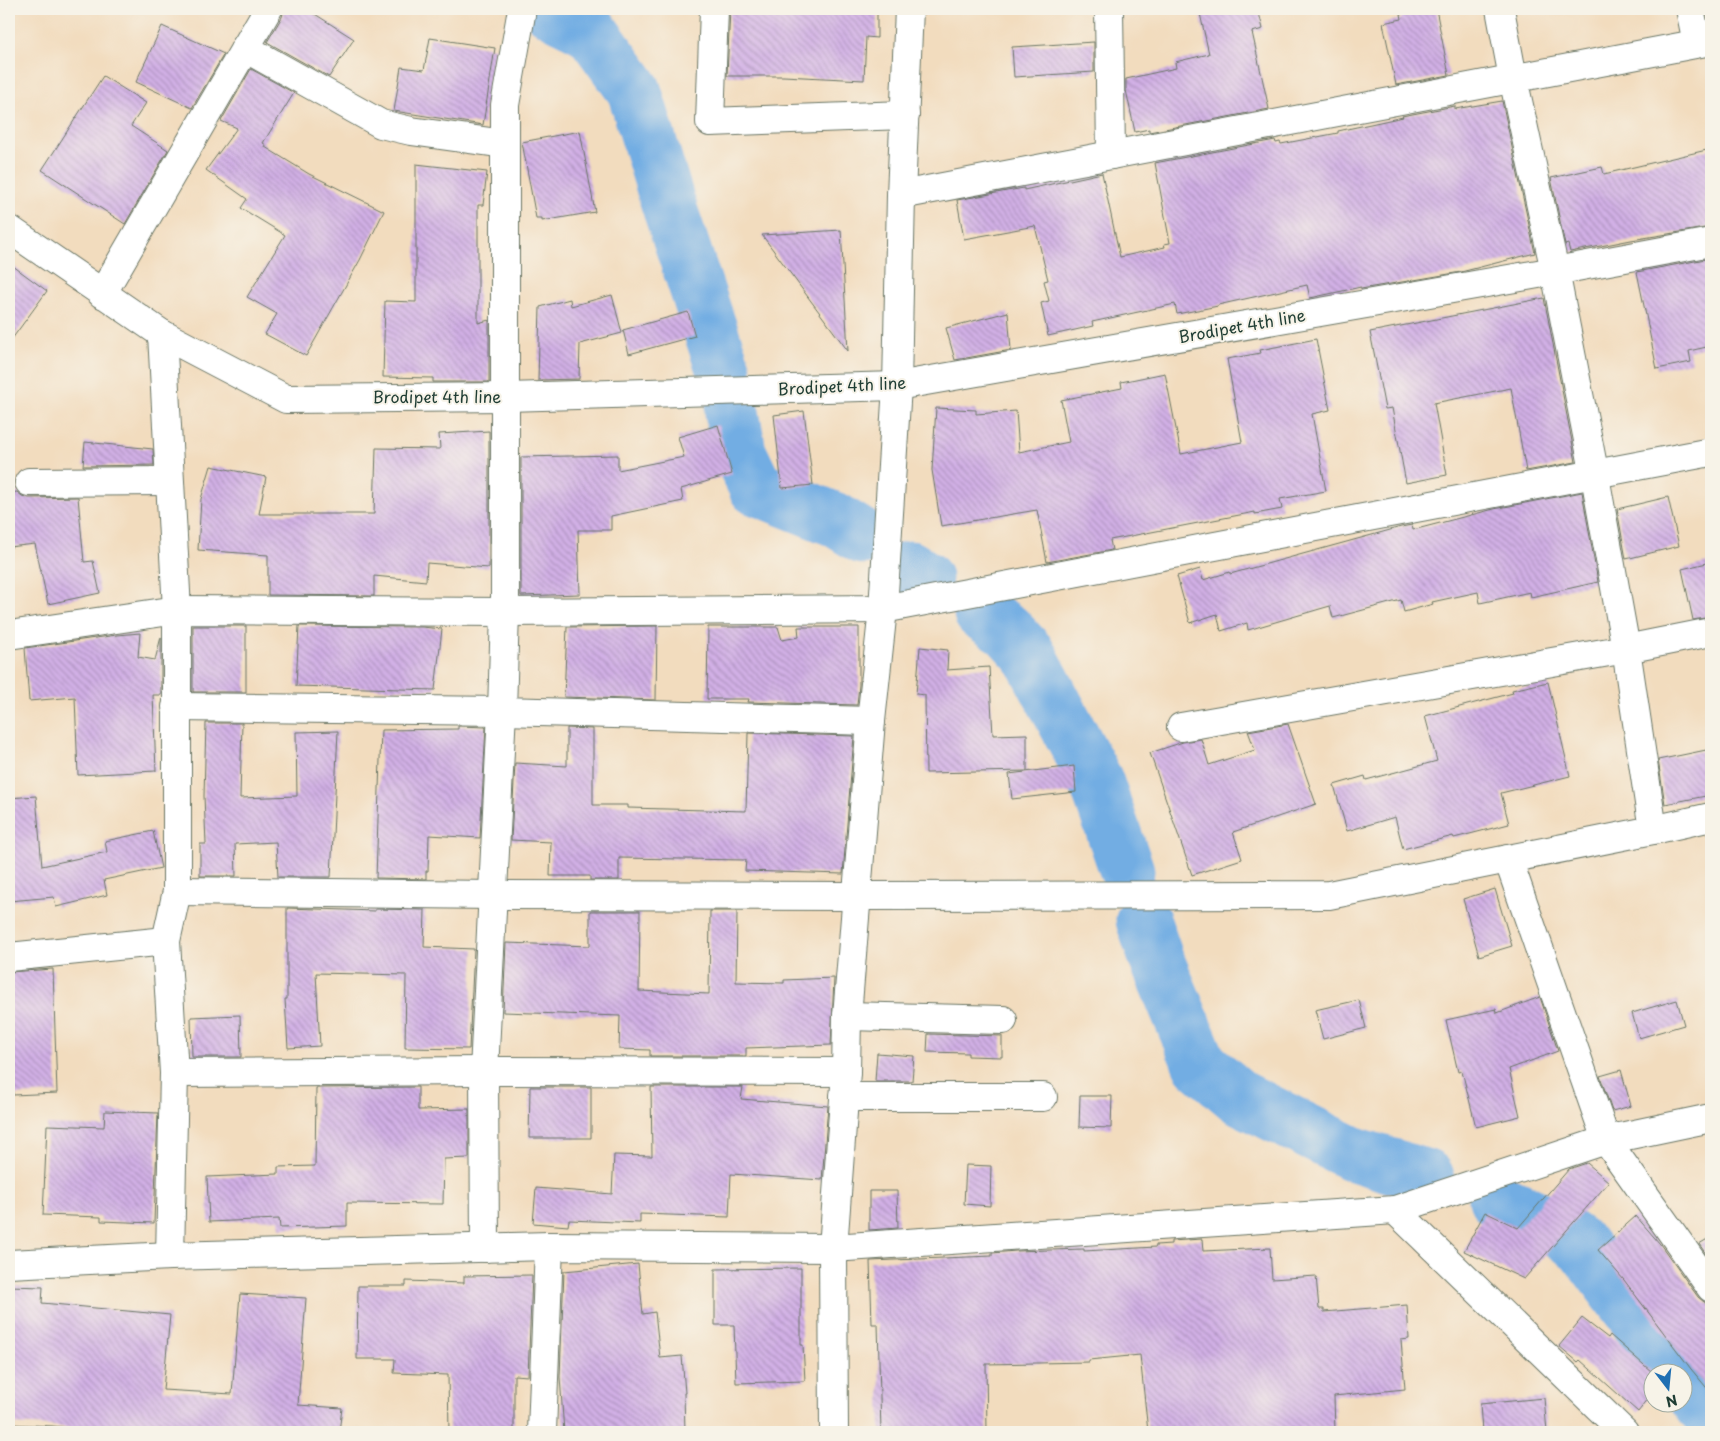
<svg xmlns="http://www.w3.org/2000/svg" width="1720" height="1441" viewBox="0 0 1720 1441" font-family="'Playpen Sans',sans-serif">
<defs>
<pattern id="building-back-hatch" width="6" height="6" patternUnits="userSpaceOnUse" patternTransform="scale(1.25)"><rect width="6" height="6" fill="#d2b0e6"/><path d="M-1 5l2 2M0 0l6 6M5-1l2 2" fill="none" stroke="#aa90bb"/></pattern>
</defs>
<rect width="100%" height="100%" fill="#f7f3e8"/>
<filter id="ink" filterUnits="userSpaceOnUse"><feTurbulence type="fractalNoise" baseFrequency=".02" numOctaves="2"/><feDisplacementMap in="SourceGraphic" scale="10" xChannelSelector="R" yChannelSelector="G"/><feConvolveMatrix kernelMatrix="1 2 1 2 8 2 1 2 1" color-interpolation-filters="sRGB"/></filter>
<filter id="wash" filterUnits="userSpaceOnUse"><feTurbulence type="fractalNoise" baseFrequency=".0096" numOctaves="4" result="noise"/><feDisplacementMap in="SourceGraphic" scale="20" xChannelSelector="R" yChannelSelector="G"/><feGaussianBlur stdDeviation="1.12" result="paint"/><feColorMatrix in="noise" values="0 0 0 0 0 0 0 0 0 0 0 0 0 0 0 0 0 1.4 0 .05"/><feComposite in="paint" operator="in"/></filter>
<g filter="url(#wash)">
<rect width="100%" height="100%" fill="#f2dcbe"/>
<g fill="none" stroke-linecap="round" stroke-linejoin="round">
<g stroke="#72ade3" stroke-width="55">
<path d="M 549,9 L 591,31 L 634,90 L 668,203 L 724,371"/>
<path d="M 732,412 L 739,452 L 756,488 L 836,520 L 863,537"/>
<path d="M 910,568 L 925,578"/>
<path d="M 981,613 L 1007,630 L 1029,654 L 1096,781 L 1127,871"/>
<path d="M 1143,920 L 1156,958 L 1200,1064 L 1239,1097 L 1351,1153 L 1427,1177"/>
<path d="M 1496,1199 L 1550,1224 L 1583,1247 L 1678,1374"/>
<path d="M 1682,1379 L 1711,1417"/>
</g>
</g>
<g id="blocks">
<g fill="url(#building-back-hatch)">
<path d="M 284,9 L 307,9 L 354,39 L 329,77 L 267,42 L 282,17 Z"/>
<path d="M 730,9 L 877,9 L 877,38 L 866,37 L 864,80 L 783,76 L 727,76 Z"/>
<path d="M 1199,9 L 1258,9 L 1263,29 L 1252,32 L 1269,109 L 1149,132 L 1149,129 L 1135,132 L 1126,90 L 1126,79 L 1176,68 L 1175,62 L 1209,54 Z"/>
<path d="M 1400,9 L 1436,9 L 1449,75 L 1396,85 L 1383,23 L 1402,19 Z"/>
<path d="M 162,26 L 224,54 L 192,108 L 136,82 Z"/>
<path d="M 430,38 L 495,48 L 483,125 L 394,111 L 401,67 L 424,70 Z"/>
<path d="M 1094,42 L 1094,72 L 1014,77 L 1012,47 Z"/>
<path d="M 251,69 L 294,93 L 263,143 L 266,145 L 265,147 L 309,174 L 384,211 L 360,260 L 306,356 L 265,334 L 277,314 L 247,297 L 285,235 L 241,208 L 247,199 L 206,170 L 237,128 L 221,121 Z"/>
<path d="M 103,76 L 146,103 L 131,126 L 168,150 L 125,224 L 42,170 Z"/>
<path d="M 1502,101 L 1535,253 L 1461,272 L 1361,289 L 1361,287 L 1310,298 L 1307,285 L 1218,305 L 1218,306 L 1177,314 L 1175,304 L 1092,322 L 1093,326 L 1048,336 L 1041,303 L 1049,301 L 1044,281 L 1048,280 L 1035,226 L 964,239 L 957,200 L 1024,188 L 1024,190 L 1102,173 L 1120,257 L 1165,247 L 1164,244 L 1170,243 L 1155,163 L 1275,140 L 1276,143 L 1280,142 L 1281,144 L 1338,133 L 1338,131 L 1403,117 L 1402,116 L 1455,106 L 1455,109 Z"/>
<path d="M 580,131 L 595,212 L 542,221 L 542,218 L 536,218 L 522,142 Z"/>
<path d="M 1711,149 L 1711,227 L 1631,240 L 1570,252 L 1568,244 L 1565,245 L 1551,178 L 1602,167 L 1604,174 Z"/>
<path d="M 416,164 L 487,172 L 483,205 L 478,205 L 478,323 L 489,320 L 489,382 L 433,382 L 433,378 L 383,377 L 385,301 L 416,302 Z"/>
<path d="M 841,230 L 848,351 L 762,235 Z"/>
<path d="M 1711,258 L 1711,346 L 1689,351 L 1691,362 L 1657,369 L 1637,272 Z"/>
<path d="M 9,263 L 47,291 L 9,343 Z"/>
<path d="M 612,295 L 622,333 L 580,344 L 579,379 L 538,380 L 540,307 L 570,299 L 571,306 Z"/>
<path d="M 1544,298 L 1576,462 L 1526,471 L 1511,388 L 1434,403 L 1447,475 L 1406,483 L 1392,408 L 1385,409 L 1370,332 Z"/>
<path d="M 688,312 L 695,336 L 629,354 L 623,330 Z"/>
<path d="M 1008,312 L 1011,350 L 955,360 L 946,328 Z"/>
<path d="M 1316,339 L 1330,410 L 1312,414 L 1326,491 L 1280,499 L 1282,509 L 1255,514 L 1255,512 L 1110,540 L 1112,550 L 1047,562 L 1037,510 L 941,526 L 932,470 L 936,408 L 976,410 L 976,414 L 1016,411 L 1019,452 L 1069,442 L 1061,400 L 1122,388 L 1121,382 L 1165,373 L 1181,454 L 1242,442 L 1227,359 L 1261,353 L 1260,350 Z"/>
<path d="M 804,411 L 813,485 L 782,488 L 774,415 Z"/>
<path d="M 718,425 L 732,474 L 681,489 L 683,501 L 611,516 L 611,530 L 578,530 L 580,594 L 521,596 L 521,457 L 618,455 L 618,470 L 684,457 L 678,437 Z"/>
<path d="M 489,431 L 489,568 L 427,563 L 426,581 L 374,576 L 374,596 L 268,595 L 268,555 L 198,550 L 201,499 L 211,466 L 266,477 L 259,514 L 374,514 L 376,448 L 440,449 L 439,434 Z"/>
<path d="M 85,442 L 153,449 L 154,465 L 83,466 Z"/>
<path d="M 17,492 L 22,496 L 29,498 L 78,497 L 84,562 L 93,561 L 100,593 L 48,604 L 35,544 L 9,547 L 9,493 Z"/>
<path d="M 1582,492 L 1598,582 L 1531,597 L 1530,592 L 1480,603 L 1478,592 L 1432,602 L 1433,604 L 1404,612 L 1401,600 L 1333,618 L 1330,606 L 1248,630 L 1247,623 L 1221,631 L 1217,614 L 1190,623 L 1177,576 L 1200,569 L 1203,580 L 1230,572 L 1230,574 L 1401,527 L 1412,525 L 1413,530 L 1494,509 Z"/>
<path d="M 1668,497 L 1679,546 L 1626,559 L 1617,509 Z"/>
<path d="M 1711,562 L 1711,617 L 1693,620 L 1682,569 Z"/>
<rect x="193" y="626" width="53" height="66"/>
<path d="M 299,626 L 422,627 L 442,629 L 435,690 L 296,686 Z"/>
<path d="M 657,626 L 656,700 L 564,697 L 567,627 Z"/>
<path d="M 708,627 L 778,627 L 782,640 L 799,637 L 798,627 L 859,627 L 859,685 L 857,705 L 748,702 L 749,699 L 707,699 Z"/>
<path d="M 140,633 L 138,657 L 155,660 L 161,637 L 161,695 L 153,695 L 156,771 L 78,775 L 75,697 L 29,701 L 25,648 L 117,635 Z"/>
<path d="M 920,647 L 948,650 L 947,670 L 989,667 L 993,735 L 1027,734 L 1027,771 L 926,773 L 925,695 L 916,694 Z"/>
<path d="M 1548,682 L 1570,776 L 1501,793 L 1509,824 L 1454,838 L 1453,836 L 1403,849 L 1395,817 L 1347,831 L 1334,785 L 1365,776 L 1366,780 L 1437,761 L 1425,716 L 1513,693 L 1512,690 Z"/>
<path d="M 206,723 L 242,723 L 240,798 L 297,796 L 296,732 L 338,731 L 331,877 L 278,877 L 276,842 L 235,844 L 236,876 L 200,876 L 200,844 L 206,844 L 204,796 Z"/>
<path d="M 1288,724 L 1316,804 L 1233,832 L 1242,859 L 1192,875 L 1150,753 L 1183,742 L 1201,739 L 1209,765 L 1255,750 L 1248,731 Z"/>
<path d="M 458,726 L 486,727 L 480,838 L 429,835 L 428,871 L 426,871 L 426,879 L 376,878 L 381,730 L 458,729 Z"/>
<path d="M 567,728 L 593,729 L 593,805 L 628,805 L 628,808 L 746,811 L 748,733 L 854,736 L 843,874 L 745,871 L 746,860 L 619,858 L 619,880 L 590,880 L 590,876 L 550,876 L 551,842 L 511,840 L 515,763 L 567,766 Z"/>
<path d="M 1711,749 L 1711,795 L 1665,804 L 1658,760 Z"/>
<path d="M 1074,766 L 1076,792 L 1012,799 L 1009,774 Z"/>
<path d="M 36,796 L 42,866 L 107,852 L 105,841 L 153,831 L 161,868 L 104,880 L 107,895 L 56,907 L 54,897 L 9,901 L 9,798 Z"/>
<path d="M 1495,889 L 1512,946 L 1479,956 L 1463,899 Z"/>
<path d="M 287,908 L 375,911 L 375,909 L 425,910 L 424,947 L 474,949 L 469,1049 L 405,1048 L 406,975 L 316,973 L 320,1046 L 288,1048 L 285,999 L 287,999 Z"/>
<path d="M 590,911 L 640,911 L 639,991 L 709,994 L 710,911 L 737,911 L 736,982 L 784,983 L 784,980 L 834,978 L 831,1045 L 746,1048 L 746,1056 L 650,1056 L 650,1050 L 619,1049 L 620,1016 L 503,1012 L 506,943 L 590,946 Z"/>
<path d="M 53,969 L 57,1093 L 13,1095 L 9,972 Z"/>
<path d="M 1540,997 L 1558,1051 L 1509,1069 L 1520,1116 L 1476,1127 L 1462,1071 L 1458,1072 L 1446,1020 L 1496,1009 L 1497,1013 Z"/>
<path d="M 1359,1000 L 1366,1028 L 1323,1039 L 1315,1010 Z"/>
<path d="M 1677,1000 L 1684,1025 L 1639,1038 L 1632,1013 Z"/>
<path d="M 240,1015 L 241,1057 L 192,1057 L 191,1017 Z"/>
<path d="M 928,1034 L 1002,1036 L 1002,1057 L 968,1056 L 968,1053 L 927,1052 Z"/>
<path d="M 877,1053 L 914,1056 L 912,1081 L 875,1081 Z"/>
<path d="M 1621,1070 L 1631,1106 L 1612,1111 L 1600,1076 Z"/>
<path d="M 418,1087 L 418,1110 L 469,1109 L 469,1158 L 444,1159 L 443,1204 L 347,1203 L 347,1226 L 280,1228 L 279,1219 L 209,1222 L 207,1177 L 278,1174 L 278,1167 L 315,1166 L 316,1088 Z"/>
<path d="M 530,1087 L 591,1087 L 591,1138 L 529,1138 Z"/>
<path d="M 651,1087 L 743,1087 L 741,1099 L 828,1106 L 822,1180 L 731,1174 L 729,1217 L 640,1214 L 640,1223 L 569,1220 L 568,1226 L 533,1223 L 536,1188 L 612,1194 L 614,1155 L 652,1156 Z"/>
<path d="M 1080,1096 L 1112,1096 L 1111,1128 L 1079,1127 Z"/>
<path d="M 105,1111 L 158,1113 L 154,1223 L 101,1221 L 101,1217 L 43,1215 L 47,1125 L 104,1127 Z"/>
<path d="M 1587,1163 L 1609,1182 L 1524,1279 L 1464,1251 L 1485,1212 L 1518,1228 L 1569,1169 Z"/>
<path d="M 966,1165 L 991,1166 L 990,1206 L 964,1204 Z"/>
<path d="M 869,1191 L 897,1191 L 898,1228 L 869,1230 Z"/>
<path d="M 1636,1216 L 1660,1244 L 1698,1297 L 1704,1302 L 1711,1303 L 1711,1393 L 1691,1369 L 1624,1280 L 1598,1250 Z"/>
<path d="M 1711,1237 L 1711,1261 L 1699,1244 Z"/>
<path d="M 1202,1239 L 1203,1251 L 1270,1248 L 1272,1279 L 1316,1276 L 1319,1309 L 1324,1309 L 1324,1312 L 1407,1305 L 1409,1339 L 1401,1340 L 1405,1389 L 1334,1396 L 1335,1432 L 1148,1432 L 1140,1355 L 1089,1360 L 1089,1362 L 986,1364 L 987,1432 L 881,1432 L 878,1324 L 872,1324 L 870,1261 L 992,1256 L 992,1253 L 1016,1251 L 1084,1249 L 1084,1251 L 1156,1247 L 1156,1245 L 1171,1244 L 1171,1241 Z"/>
<path d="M 638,1264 L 643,1314 L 655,1312 L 660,1358 L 682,1356 L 685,1393 L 684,1393 L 685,1432 L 564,1432 L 560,1377 L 564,1271 Z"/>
<path d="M 801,1268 L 801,1345 L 803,1345 L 805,1381 L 736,1383 L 734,1325 L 715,1325 L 715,1269 Z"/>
<path d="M 532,1275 L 528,1376 L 514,1375 L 514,1432 L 449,1432 L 448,1375 L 394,1373 L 395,1359 L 357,1359 L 358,1286 L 406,1286 L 406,1281 L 464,1283 L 464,1276 Z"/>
<path d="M 9,1286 L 43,1287 L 42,1303 L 170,1315 L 163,1390 L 232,1394 L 240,1294 L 306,1298 L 298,1405 L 342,1408 L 339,1432 L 89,1432 L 89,1430 L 52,1426 L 9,1424 Z"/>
<path d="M 1582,1318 L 1608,1338 L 1610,1335 L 1652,1372 L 1652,1394 L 1638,1412 L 1580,1360 L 1578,1362 L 1559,1346 Z"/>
<path d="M 1544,1398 L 1547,1432 L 1482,1432 L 1480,1404 Z"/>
</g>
</g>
</g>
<g filter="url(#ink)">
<use href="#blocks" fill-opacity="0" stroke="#697564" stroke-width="1"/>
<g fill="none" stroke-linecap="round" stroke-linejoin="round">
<defs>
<g id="minor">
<path d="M 714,9 L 710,122 L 905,115"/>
<path d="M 1109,9 L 1111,155"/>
<path d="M 1500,9 L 1513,78 L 1555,271 L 1595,476 L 1626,649 L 1653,830"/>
<path d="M 1690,9 L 1697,43"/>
<path d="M 245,48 L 381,124 L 411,131 L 505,144"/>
<path d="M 901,195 L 1711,41"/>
<path d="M 9,229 L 162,334 L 286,399 L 507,397 L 897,386 L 1555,271 L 1711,242"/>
<path d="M 102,294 L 268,9"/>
<path d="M 162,334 L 177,610 L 177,891 L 166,941 L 174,1073 L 170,1256"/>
<path d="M 29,482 L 169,481"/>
<path d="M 9,635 L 177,610 L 505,612 L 883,609 L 1711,452"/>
<path d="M 176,707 L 502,711 L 871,721"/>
<path d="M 1181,727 L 1626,649 L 1711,632"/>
<path d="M 1508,859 L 1606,1140 L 1711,1288"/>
<path d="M 177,891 L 493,895 L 857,896 L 1329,895 L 1653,830 L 1711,817"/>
<path d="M 9,957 L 166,941"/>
<path d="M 847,1016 L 1003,1020"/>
<path d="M 174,1073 L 484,1071 L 846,1072"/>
<path d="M 844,1097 L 1043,1097"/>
<path d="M 1395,1210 L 1624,1432"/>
<path d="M 485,1248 L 484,1071 L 502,711 L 505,612 L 505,105 L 522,9"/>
<path d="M 9,1264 L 170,1256 L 549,1246 L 833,1248 L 1395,1210 L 1606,1140 L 1711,1118"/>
<path d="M 542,1432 L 549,1246"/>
<path d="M 834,1432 L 833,1248 L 846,1072 L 847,1016 L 871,721 L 883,609 L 897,386 L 901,195 L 909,9"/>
</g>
</defs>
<use href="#minor" stroke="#697564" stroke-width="30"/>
<use href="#minor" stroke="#fff" stroke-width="28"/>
</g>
</g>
<g text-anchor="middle" stroke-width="4" stroke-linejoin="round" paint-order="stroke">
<g font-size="16" fill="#1f3d34" stroke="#f7f3e8">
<text transform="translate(1242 326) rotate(-10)" y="6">Brodipet 4th line</text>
<text transform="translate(842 386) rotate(-3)" y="6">Brodipet 4th line</text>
<text x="437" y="403">Brodipet 4th line</text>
</g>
</g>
<rect width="1720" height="1441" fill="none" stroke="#f7f3e8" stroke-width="30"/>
<g transform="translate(1668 1388) rotate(164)"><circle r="24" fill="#f7f3e8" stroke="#a1aaa0"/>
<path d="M0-4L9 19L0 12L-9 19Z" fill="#1f6fb2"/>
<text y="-8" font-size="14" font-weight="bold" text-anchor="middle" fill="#1f3d34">N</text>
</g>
</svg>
